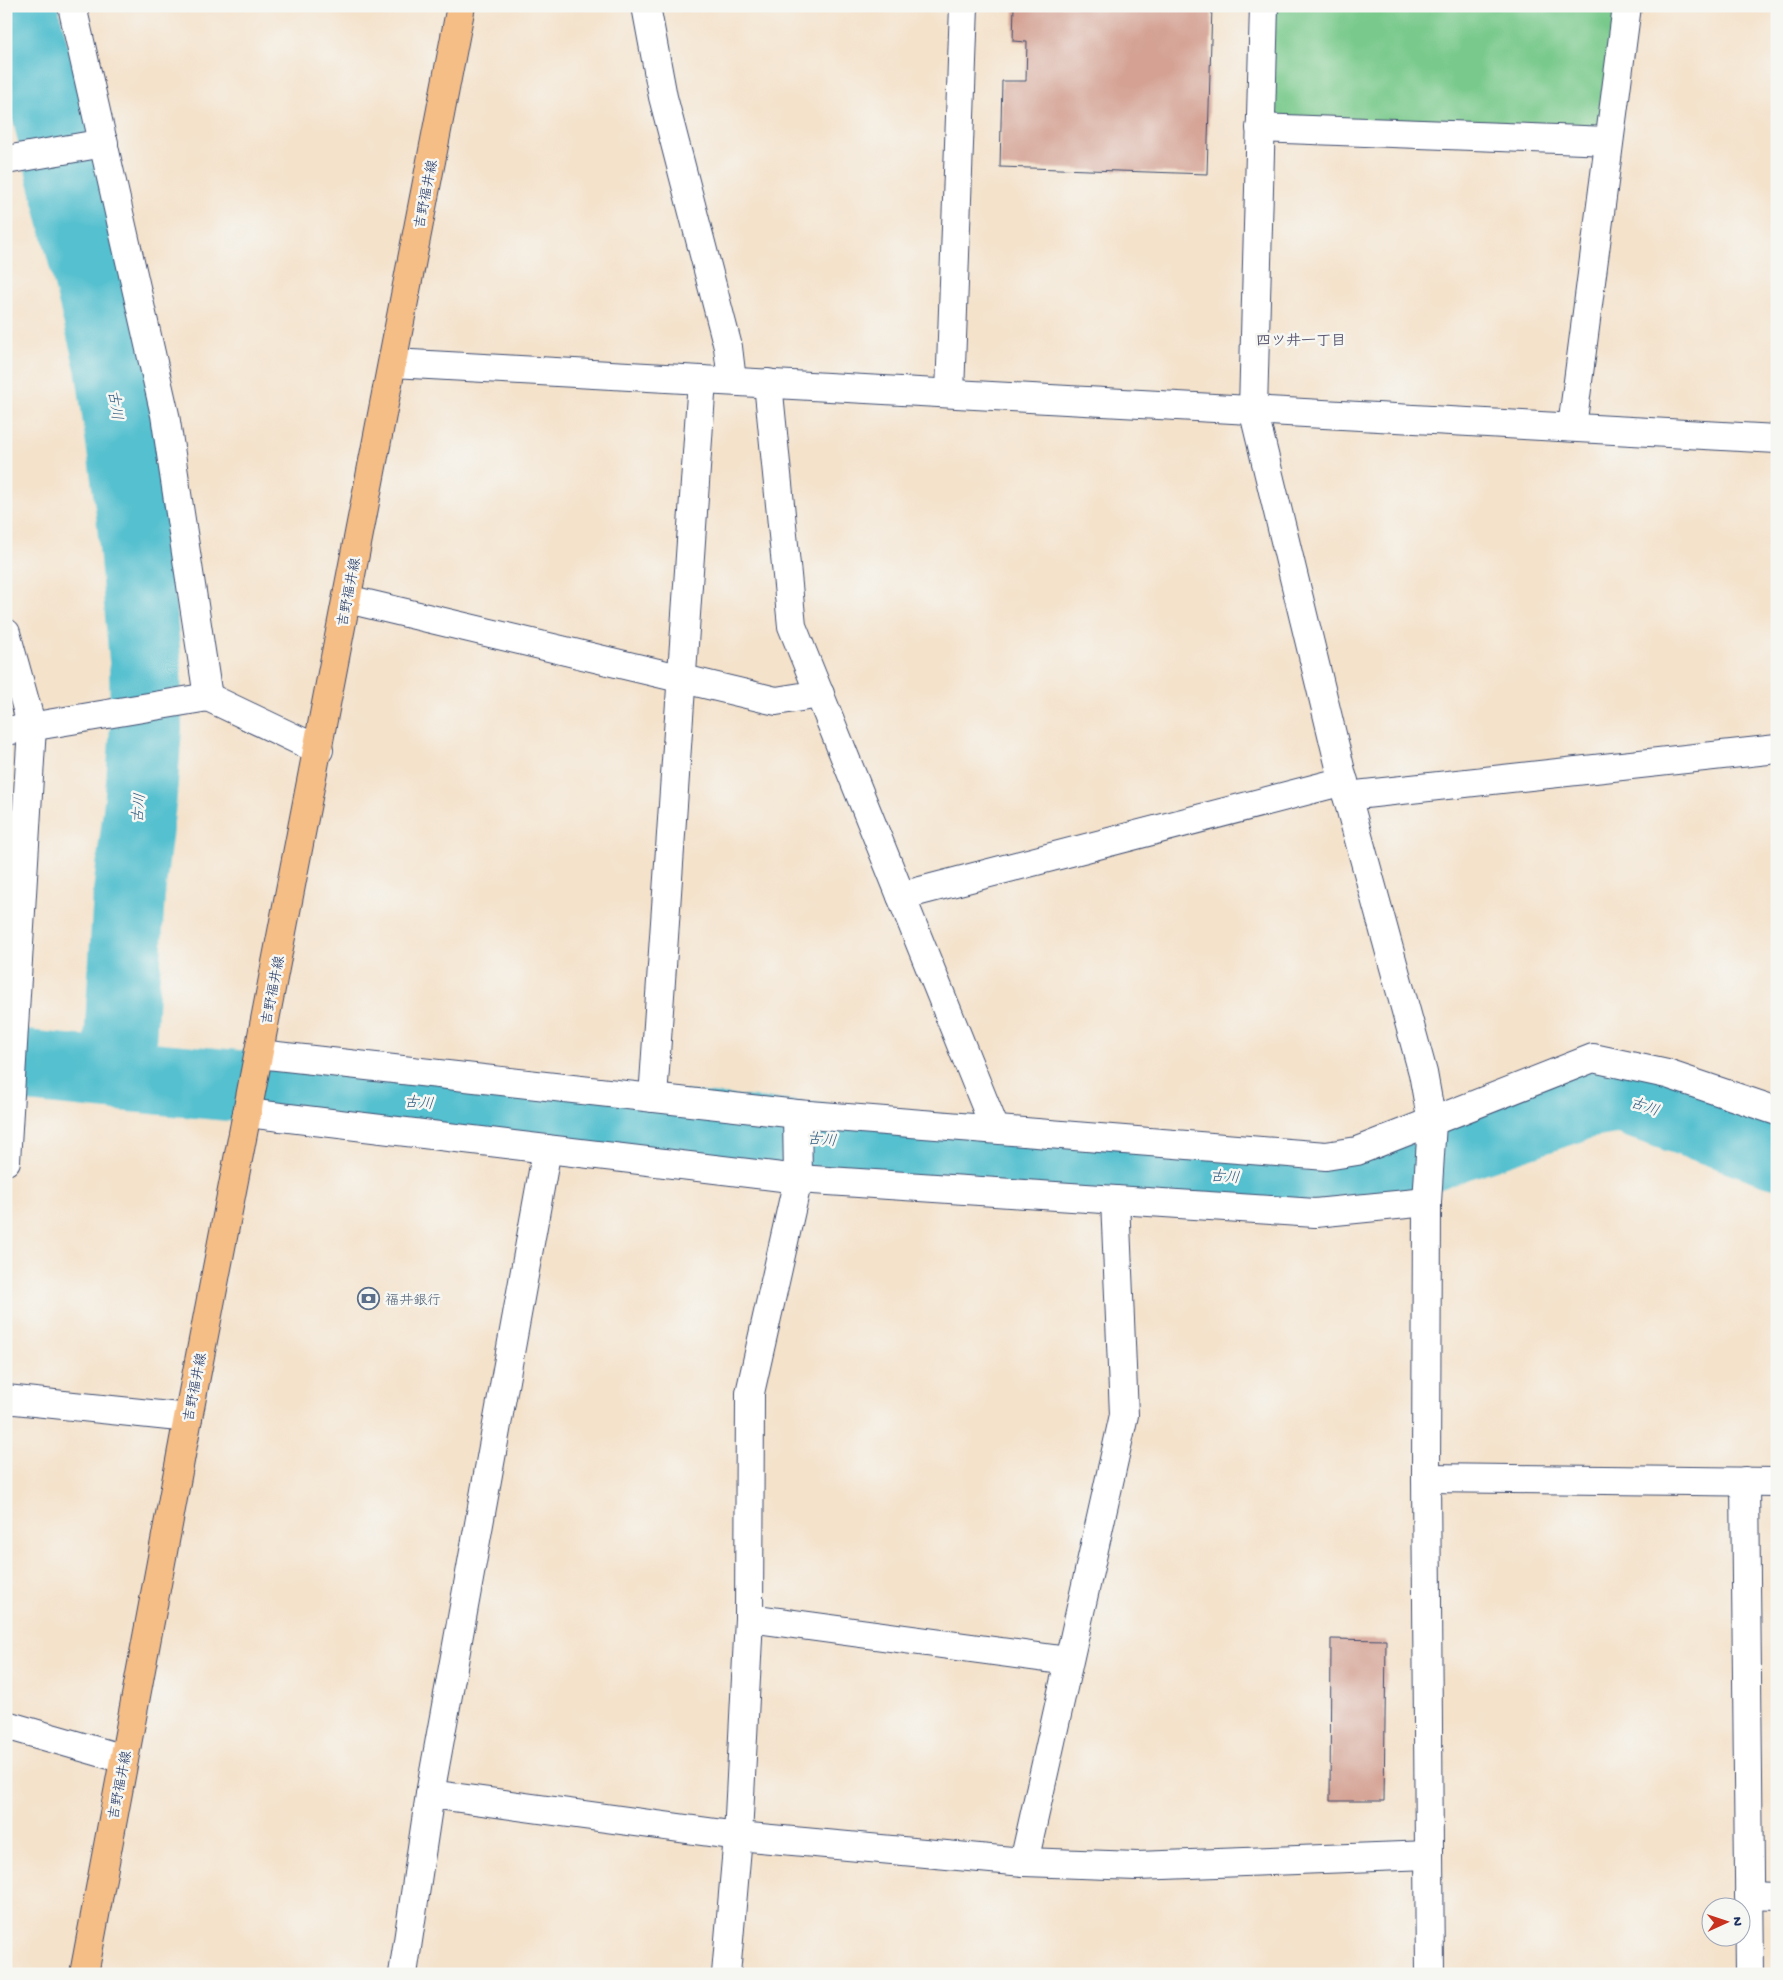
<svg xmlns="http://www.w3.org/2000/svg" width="1783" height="1980" viewBox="0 0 1783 1980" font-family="'Gochi Hand','Klee One',sans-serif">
<rect width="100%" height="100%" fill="#f6f6f2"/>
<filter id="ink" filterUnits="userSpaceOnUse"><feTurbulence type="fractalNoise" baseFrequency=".02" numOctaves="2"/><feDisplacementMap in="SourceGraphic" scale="10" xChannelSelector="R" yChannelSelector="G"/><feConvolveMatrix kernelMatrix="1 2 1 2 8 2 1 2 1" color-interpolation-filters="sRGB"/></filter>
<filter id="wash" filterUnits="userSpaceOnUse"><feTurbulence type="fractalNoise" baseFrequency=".0096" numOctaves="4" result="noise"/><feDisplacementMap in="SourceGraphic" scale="20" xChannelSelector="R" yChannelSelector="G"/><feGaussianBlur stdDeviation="1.12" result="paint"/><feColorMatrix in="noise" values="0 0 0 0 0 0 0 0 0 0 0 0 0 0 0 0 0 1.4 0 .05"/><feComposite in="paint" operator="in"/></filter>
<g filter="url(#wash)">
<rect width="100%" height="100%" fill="#f4e2cb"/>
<path fill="#78c98b" stroke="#4a7c74" d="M 1264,6 L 1627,6 L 1609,141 L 1260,128 Z"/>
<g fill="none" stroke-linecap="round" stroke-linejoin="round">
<g stroke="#54c0cf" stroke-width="72">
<path d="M 21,6 L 111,365 L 132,513 L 145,660 L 146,728 L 141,795 L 129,893 L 118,1075 L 1303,1183 L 1339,1184 L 1383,1174 L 1461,1144 L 1584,1103 L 1620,1097 L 1777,1152"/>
<path d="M 6,1064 L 118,1075"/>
</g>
</g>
<g id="blocks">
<g fill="#d4a193">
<path d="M 1014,6 L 1212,6 L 1207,174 L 1000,167 L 1002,81 L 1026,81 L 1027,42 L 1013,41 Z"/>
<path d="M 1331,1639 L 1386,1640 L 1384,1801 L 1330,1801 Z"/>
</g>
</g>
</g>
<g filter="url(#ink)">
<use href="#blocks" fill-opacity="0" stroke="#3c4a6e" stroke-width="1"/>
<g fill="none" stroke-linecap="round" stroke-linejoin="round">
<defs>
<g id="minor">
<path d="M 72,6 L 165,415 L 208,697"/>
<path d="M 646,6 L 663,97 L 728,347 L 732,381"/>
<path d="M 1264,6 L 1253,409 L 1347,796 L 1423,1073 L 1432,1123 L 1427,1202 L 1426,1478 L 1430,1974"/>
<path d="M 1260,128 L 1609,141"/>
<path d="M 6,160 L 104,143"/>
<path d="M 393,363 L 1777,439"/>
<path d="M 768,383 L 792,626 L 995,1129"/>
<path d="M 950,393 L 964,6"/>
<path d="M 1572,427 L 1627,6"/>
<path d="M 347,599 L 776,701 L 820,694"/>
<path d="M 6,633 L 32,727 L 6,1161"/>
<path d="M 6,731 L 208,697 L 319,750"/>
<path d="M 1347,796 L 1777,749"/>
<path d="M 901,896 L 1344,781"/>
<path d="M 259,1054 L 797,1114 L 1326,1156 L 1357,1151 L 1593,1058 L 1667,1074 L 1777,1111"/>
<path d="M 653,1098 L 702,380"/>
<path d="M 247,1113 L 798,1179 L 1315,1213 L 1427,1202"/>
<path d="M 6,1399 L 188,1418"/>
<path d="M 1426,1478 L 1777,1482"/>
<path d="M 1745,1481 L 1750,1974"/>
<path d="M 749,1618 L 1068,1661"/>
<path d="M 6,1725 L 124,1759"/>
<path d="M 430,1794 L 738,1836 L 1024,1862 L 1137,1866 L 1429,1855"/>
<path d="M 1024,1862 L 1124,1415 L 1115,1200"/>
<path d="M 1749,1895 L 1777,1896"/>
<path d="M 403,1974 L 430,1794 L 547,1149"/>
<path d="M 726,1974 L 738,1836 L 749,1618 L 750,1393 L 798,1179 L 797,1114"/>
</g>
<path id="major" d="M 84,1974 L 188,1418 L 461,6"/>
</defs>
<use href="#minor" stroke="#3c4a6e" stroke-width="30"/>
<use href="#major" stroke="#3c4a6e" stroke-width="30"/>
<use href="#minor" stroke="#fff" stroke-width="28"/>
<use href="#major" stroke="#f6be87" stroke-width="28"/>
</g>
</g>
<defs>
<symbol id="bank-ring" viewBox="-11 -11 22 22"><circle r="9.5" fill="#f6f6f2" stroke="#5c6f8a" stroke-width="1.5"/><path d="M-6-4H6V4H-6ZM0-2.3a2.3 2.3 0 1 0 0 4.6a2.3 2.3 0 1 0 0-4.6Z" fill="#5c6f8a"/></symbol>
</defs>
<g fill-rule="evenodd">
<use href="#bank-ring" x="356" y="1286" width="25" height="25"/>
</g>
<g text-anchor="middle" stroke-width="5" stroke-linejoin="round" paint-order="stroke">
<g font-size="14" fill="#1b2f5e" stroke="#f6f6f2">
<text transform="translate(425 194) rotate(-79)" y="5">吉野福井線</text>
<text transform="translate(348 592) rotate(-79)" y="5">吉野福井線</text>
<text transform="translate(272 990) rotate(-79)" y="5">吉野福井線</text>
<text transform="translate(194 1387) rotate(-79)" y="5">吉野福井線</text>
<text transform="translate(119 1785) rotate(-79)" y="5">吉野福井線</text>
</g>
<g font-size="14" fill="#4e5e75" stroke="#f6f6f2" text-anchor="start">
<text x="385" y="1304">福井銀行</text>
</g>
<g font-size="15" font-weight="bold" fill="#5c5771" stroke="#f6f6f2">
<text x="1301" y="345">四ツ井一丁目</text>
</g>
<g font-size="15" font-style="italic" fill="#2c5a80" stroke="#f6f6f2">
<text transform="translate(116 405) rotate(82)" y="5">古川</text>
<text transform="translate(138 808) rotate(-84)" y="5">古川</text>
<text transform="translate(419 1102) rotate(5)" y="5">古川</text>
<text transform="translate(1645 1106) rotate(19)" y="5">古川</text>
<text transform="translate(822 1139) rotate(5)" y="5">古川</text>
<text transform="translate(1225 1176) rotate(5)" y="5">古川</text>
</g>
</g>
<rect width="1783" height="1980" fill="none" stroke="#f6f6f2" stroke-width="25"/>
<g transform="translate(1726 1922) rotate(87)"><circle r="24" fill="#f6f6f2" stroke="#9ea6b7"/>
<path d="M0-4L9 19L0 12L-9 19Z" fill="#c8321e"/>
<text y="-8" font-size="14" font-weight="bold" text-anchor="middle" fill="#1b2f5e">N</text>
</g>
</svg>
